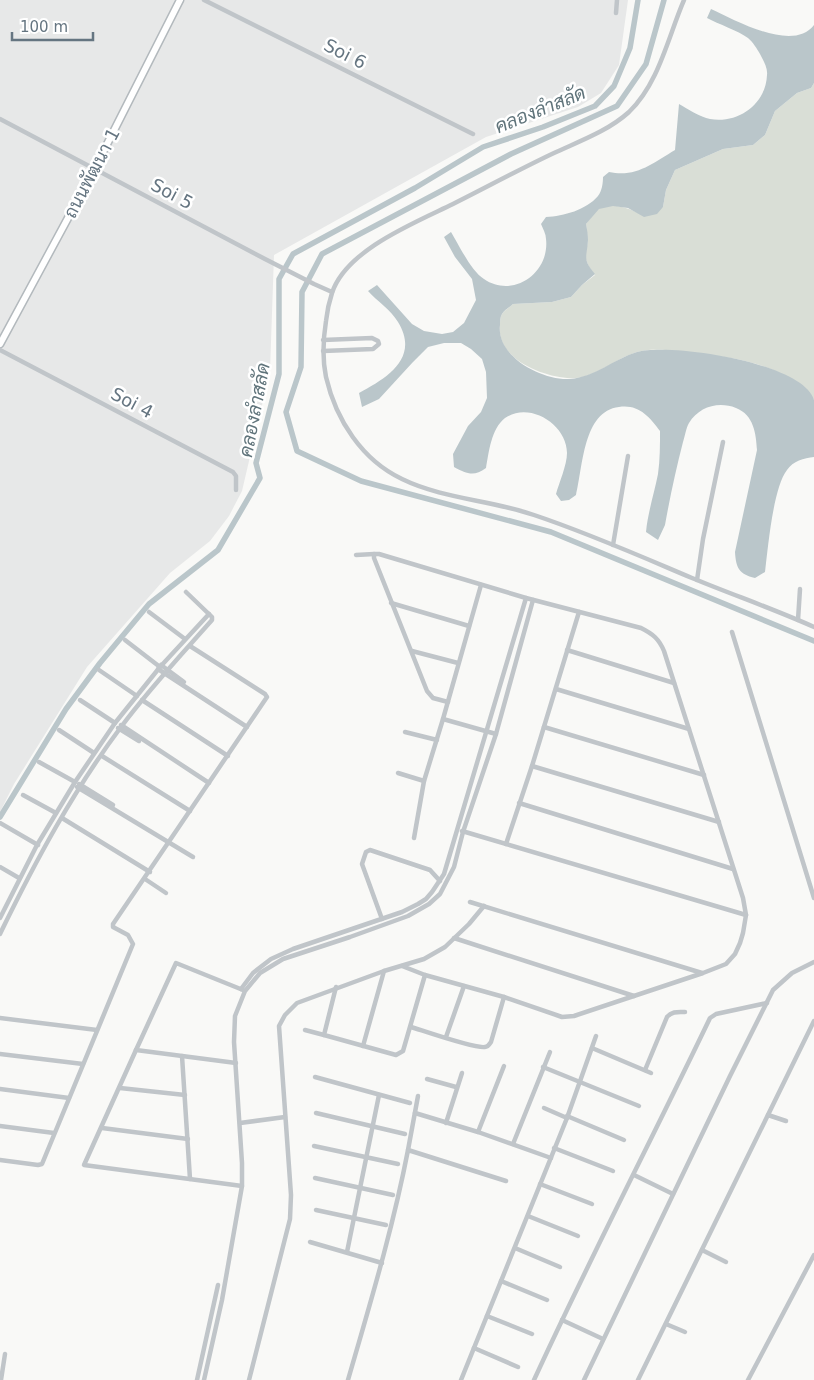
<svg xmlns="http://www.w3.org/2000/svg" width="814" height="1380" viewBox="0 0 814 1380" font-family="'DejaVu Sans',Sarabun,sans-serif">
<rect width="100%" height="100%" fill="#f9f9f7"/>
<path fill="#e7e8e8" d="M 0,0 L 628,0 L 619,65 L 601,93 L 578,107 L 486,137 L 274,255 L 270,371 L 242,491 L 229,516 L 210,541 L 170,573 L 87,667 L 14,784 L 0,812 Z"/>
<path fill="#d9ded6" d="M 814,83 L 814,400 C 808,390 801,386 792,380 C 764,362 734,358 702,354 C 683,352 655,347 637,352 C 614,359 592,381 567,378 C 540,376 496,358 500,325 C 500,322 500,317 502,314 C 505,310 510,307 513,304 L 552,302 L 571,297 L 582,285 L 595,275 L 589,267 L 585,257 L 588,241 L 586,224 C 590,219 595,211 600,208 C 616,202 631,209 644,216 L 663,207 L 666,190 L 675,170 L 723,149 L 753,145 L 765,135 L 775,111 L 797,93 L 811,88 Z"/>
<path fill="#bac6ca" d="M 711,9 C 735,20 793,53 814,25 L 814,83 L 811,88 L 797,93 L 775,111 L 765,135 L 753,145 L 723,149 L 675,170 L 666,190 L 663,207 L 657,214 L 644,217 L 628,208 L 613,206 L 599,209 L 586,224 C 587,229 588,235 588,240 C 587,258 582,259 595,274 L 582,285 L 571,297 L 552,302 L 513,304 C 510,307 504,310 502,314 C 500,317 500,322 500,325 C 496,357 543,381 570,379 C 595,377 614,359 637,352 C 670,343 803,362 814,400 C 814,404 814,410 814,415 C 814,429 814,443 814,457 C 804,458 793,461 787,470 C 773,488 768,548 765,572 L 755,578 C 739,574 736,568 735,552 L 757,450 C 756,434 754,415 736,408 C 718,401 699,407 689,423 C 686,428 685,436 683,442 C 676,469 670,497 665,525 L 658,540 L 646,532 C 648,512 654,494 658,474 C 660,460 660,445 660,431 C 649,416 638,404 619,407 C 583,411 583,467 576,495 L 569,500 L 561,501 L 556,494 C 559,483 567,465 567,453 C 567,425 530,401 505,418 C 491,429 489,452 486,468 C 474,477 467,474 454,467 L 453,454 L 468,426 L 481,412 L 487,398 L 486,372 L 482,359 L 471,349 L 461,343 L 444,343 L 428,347 L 413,362 L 379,399 L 362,407 L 359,393 C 387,378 420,358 398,322 C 391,310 377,301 368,291 L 377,285 L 412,324 L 424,331 L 442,334 L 453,332 L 464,323 L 476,300 L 472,279 L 455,257 L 444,237 L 451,232 C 459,245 471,271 484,279 C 513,299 550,273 546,239 C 546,234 543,229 541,224 L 546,217 C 564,216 586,210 598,196 C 602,191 603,183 603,177 L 609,172 C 636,178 653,163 675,150 L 679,104 C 688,109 700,117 710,119 C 738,124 766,104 767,75 C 768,68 763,60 760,54 C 757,49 753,42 748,38 C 739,31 718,24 707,18 Z"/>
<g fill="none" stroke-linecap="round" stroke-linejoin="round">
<g stroke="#bac6ca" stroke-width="5.5">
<path d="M 664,0 L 646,64 L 617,106 L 511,154 L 322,254 L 302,292 L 301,367 L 286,412 L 297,451 L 361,481 L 551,532 L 814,641"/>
<path d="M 0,817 L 66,709 L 100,663 L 149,604 L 218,550 L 260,478 L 256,463 L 279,374 L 279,279 L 293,254 L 415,188 L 483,147 L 543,127 L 595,106 L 614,86 L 630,48 L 638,0"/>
</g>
<defs>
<path id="secondary" d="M 0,344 L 95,168 L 180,0"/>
</defs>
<use href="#secondary" stroke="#b3b9bd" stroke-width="9"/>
<g stroke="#c0c5c9" stroke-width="4.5">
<path d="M 204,0 L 473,134"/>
<path d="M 684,0 C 668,37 659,83 629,112 C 608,131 580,141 554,153 C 520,169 487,187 453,204 C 414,223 346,250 332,293 C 329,302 327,312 326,321 C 323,340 322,358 326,377 C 336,420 362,460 402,479 C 443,499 491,500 534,515 C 588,533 640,556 692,578 C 733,595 774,609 814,627"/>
<path d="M 616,13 L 617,0"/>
<path d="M 0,119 L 265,259 L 314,284 L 332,292"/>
<path d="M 323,340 L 372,338 L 378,341 L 379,344 L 373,349 L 323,351"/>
<path d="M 0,350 L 233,472 L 236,476 L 236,490"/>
<path d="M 613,545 L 628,456"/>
<path d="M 356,555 L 374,554"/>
<path d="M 697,580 L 703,539 L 723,442"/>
<path d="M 391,603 L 469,626"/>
<path d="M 149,612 L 185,639"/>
<path d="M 798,620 L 800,589"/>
<path d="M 732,632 L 814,898"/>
<path d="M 125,640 L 160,667"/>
<path d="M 567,650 L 674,683"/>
<path d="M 412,651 L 458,663"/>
<path d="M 161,665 L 184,682"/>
<path d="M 158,669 L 247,727"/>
<path d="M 99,670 L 137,696"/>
<path d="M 556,689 L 689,729"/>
<path d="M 80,700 L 115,723"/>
<path d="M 142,700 L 228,756"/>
<path d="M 443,719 L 496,734"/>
<path d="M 121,725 L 209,783"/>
<path d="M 544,727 L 704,775"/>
<path d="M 118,728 L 139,741"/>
<path d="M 59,730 L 94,753"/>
<path d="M 405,732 L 437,740"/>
<path d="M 102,756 L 190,811"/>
<path d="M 39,762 L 75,782"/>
<path d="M 532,766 L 719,822"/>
<path d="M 398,773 L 424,781"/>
<path d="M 79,784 L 113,805"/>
<path d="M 77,787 L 193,857"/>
<path d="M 23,795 L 56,813"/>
<path d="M 519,803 L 733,869"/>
<path d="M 62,818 L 150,872"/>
<path d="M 0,823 L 38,845"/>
<path d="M 462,831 L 746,915"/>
<path d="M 414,838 L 424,781 L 443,719 L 481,585"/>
<path d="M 506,844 L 532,766 L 579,612"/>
<path d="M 0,867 L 19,878"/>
<path d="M 145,879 L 166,893"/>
<path d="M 470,902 L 702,973"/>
<path d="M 0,918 L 37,845 L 75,782 L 115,723 L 160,667 L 209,614"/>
<path d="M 382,919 L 362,864 L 366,852 L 370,850 L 430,870 L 440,881"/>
<path d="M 0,934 C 35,862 73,791 121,727 C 149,689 181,655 212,620 L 212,617 L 186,592"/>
<path d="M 454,938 L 634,996"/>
<path d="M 402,966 L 425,975 L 504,997 L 562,1017 L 574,1016 L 703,973 L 726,964 L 735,954 L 740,943 L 743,933 L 746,915 L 743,898 L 664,651 C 659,639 653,634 641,628 L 526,598 L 379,554 L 374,554 L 374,558 L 427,691 L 433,698 L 448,702"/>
<path d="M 336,987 L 324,1035 L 396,1055 L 403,1051 L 425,975"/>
<path d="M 241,989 L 253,973 L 271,959 L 293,949 L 402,912 L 418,904 L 426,899 L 432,892 L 444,874 L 526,598"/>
<path d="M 0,1018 L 97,1030"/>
<path d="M 411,1027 C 424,1031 475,1049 485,1047 C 488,1047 489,1045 491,1042 L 504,997"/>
<path d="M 305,1030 L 324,1035"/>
<path d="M 446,1037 L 464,986"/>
<path d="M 363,1046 L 384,971"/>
<path d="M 592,1048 L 651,1073"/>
<path d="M 136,1050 L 176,963 L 243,990"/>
<path d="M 0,1054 L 83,1064"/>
<path d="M 182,1056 L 190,1179"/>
<path d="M 236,1063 L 136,1050 L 84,1165 L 242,1186"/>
<path d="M 543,1067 L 639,1106"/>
<path d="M 645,1070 L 667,1017 C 672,1011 678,1012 685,1012"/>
<path d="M 315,1077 L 410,1103"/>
<path d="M 427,1079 L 456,1087"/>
<path d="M 120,1088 L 185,1095"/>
<path d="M 0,1089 L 69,1098"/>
<path d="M 544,1108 L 567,1118"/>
<path d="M 316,1113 L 405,1134"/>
<path d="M 415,1113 L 478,1132 L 551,1158"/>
<path d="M 768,1115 L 786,1121"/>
<path d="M 567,1116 L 624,1140"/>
<path d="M 240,1123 L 285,1117"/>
<path d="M 446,1123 L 462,1073"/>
<path d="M 0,1126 L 54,1133"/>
<path d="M 102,1128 L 188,1139"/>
<path d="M 478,1132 L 504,1066"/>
<path d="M 513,1144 L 550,1052"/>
<path d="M 314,1146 L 398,1164"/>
<path d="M 554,1148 L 613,1171"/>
<path d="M 408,1150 L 418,1096"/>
<path d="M 0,1160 L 38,1165 L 42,1164 L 133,944 L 128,935 L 113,927 L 113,924 L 267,697 L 265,694 L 190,646"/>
<path d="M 634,1175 L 673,1194"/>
<path d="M 315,1178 L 393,1195"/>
<path d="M 540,1184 L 592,1204"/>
<path d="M 316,1210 L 386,1225"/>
<path d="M 528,1216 L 578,1236"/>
<path d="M 310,1242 L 382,1263"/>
<path d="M 515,1248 L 560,1267"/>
<path d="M 702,1250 L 726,1262"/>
<path d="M 347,1252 L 379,1095"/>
<path d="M 501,1281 L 547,1300"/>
<path d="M 487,1316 L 532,1334"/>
<path d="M 562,1320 L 603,1339"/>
<path d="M 666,1324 L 685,1332"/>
<path d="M 474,1348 L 518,1367"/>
<path d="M 1,1380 L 5,1354"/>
<path d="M 197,1380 L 218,1285"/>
<path d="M 204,1380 L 222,1300 L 242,1186 L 242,1163 L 234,1042 L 235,1016 L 245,991 L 260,973 L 283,959 L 350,937 L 408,916 L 429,904 L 440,894 L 454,867 L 463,832 L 496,734 L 533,600"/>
<path d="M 249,1380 L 290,1219 L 291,1195 L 279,1026 L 285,1015 L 297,1003 L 384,971 L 424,959 L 445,947 L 469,924 L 484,906"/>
<path d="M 348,1380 C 370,1304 393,1228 408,1150 L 506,1181"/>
<path d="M 461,1380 L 567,1118 L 596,1036"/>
<path d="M 534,1380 C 590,1258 652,1139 710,1018 L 716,1014 L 767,1003"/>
<path d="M 584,1380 L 730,1076 L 773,990 L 792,973 L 814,962"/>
<path d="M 638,1380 L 814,1021"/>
<path d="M 748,1380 L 814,1255"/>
</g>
<use href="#secondary" stroke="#fff" stroke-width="6"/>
</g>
<g text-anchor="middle" stroke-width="5" stroke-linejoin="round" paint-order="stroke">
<g font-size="18" fill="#657581" stroke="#fff">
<text transform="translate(345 54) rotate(27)" y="6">Soi 6</text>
<text transform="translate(92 173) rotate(-62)" y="6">ถนนพัฒนา 1</text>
<text transform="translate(172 194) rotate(28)" y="6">Soi 5</text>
<text transform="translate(132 403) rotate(28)" y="6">Soi 4</text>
</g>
<g font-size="19" font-style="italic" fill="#60747b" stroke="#fff">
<text transform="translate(540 109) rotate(-22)" y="7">คลองลำสลัด</text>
<text transform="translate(254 410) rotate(-79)" y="7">คลองลำสลัด</text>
</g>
</g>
<path d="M12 32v8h81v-8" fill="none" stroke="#657581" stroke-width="2.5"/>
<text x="20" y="32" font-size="15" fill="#657581" stroke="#ffffff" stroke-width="4" paint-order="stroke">100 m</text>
</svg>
